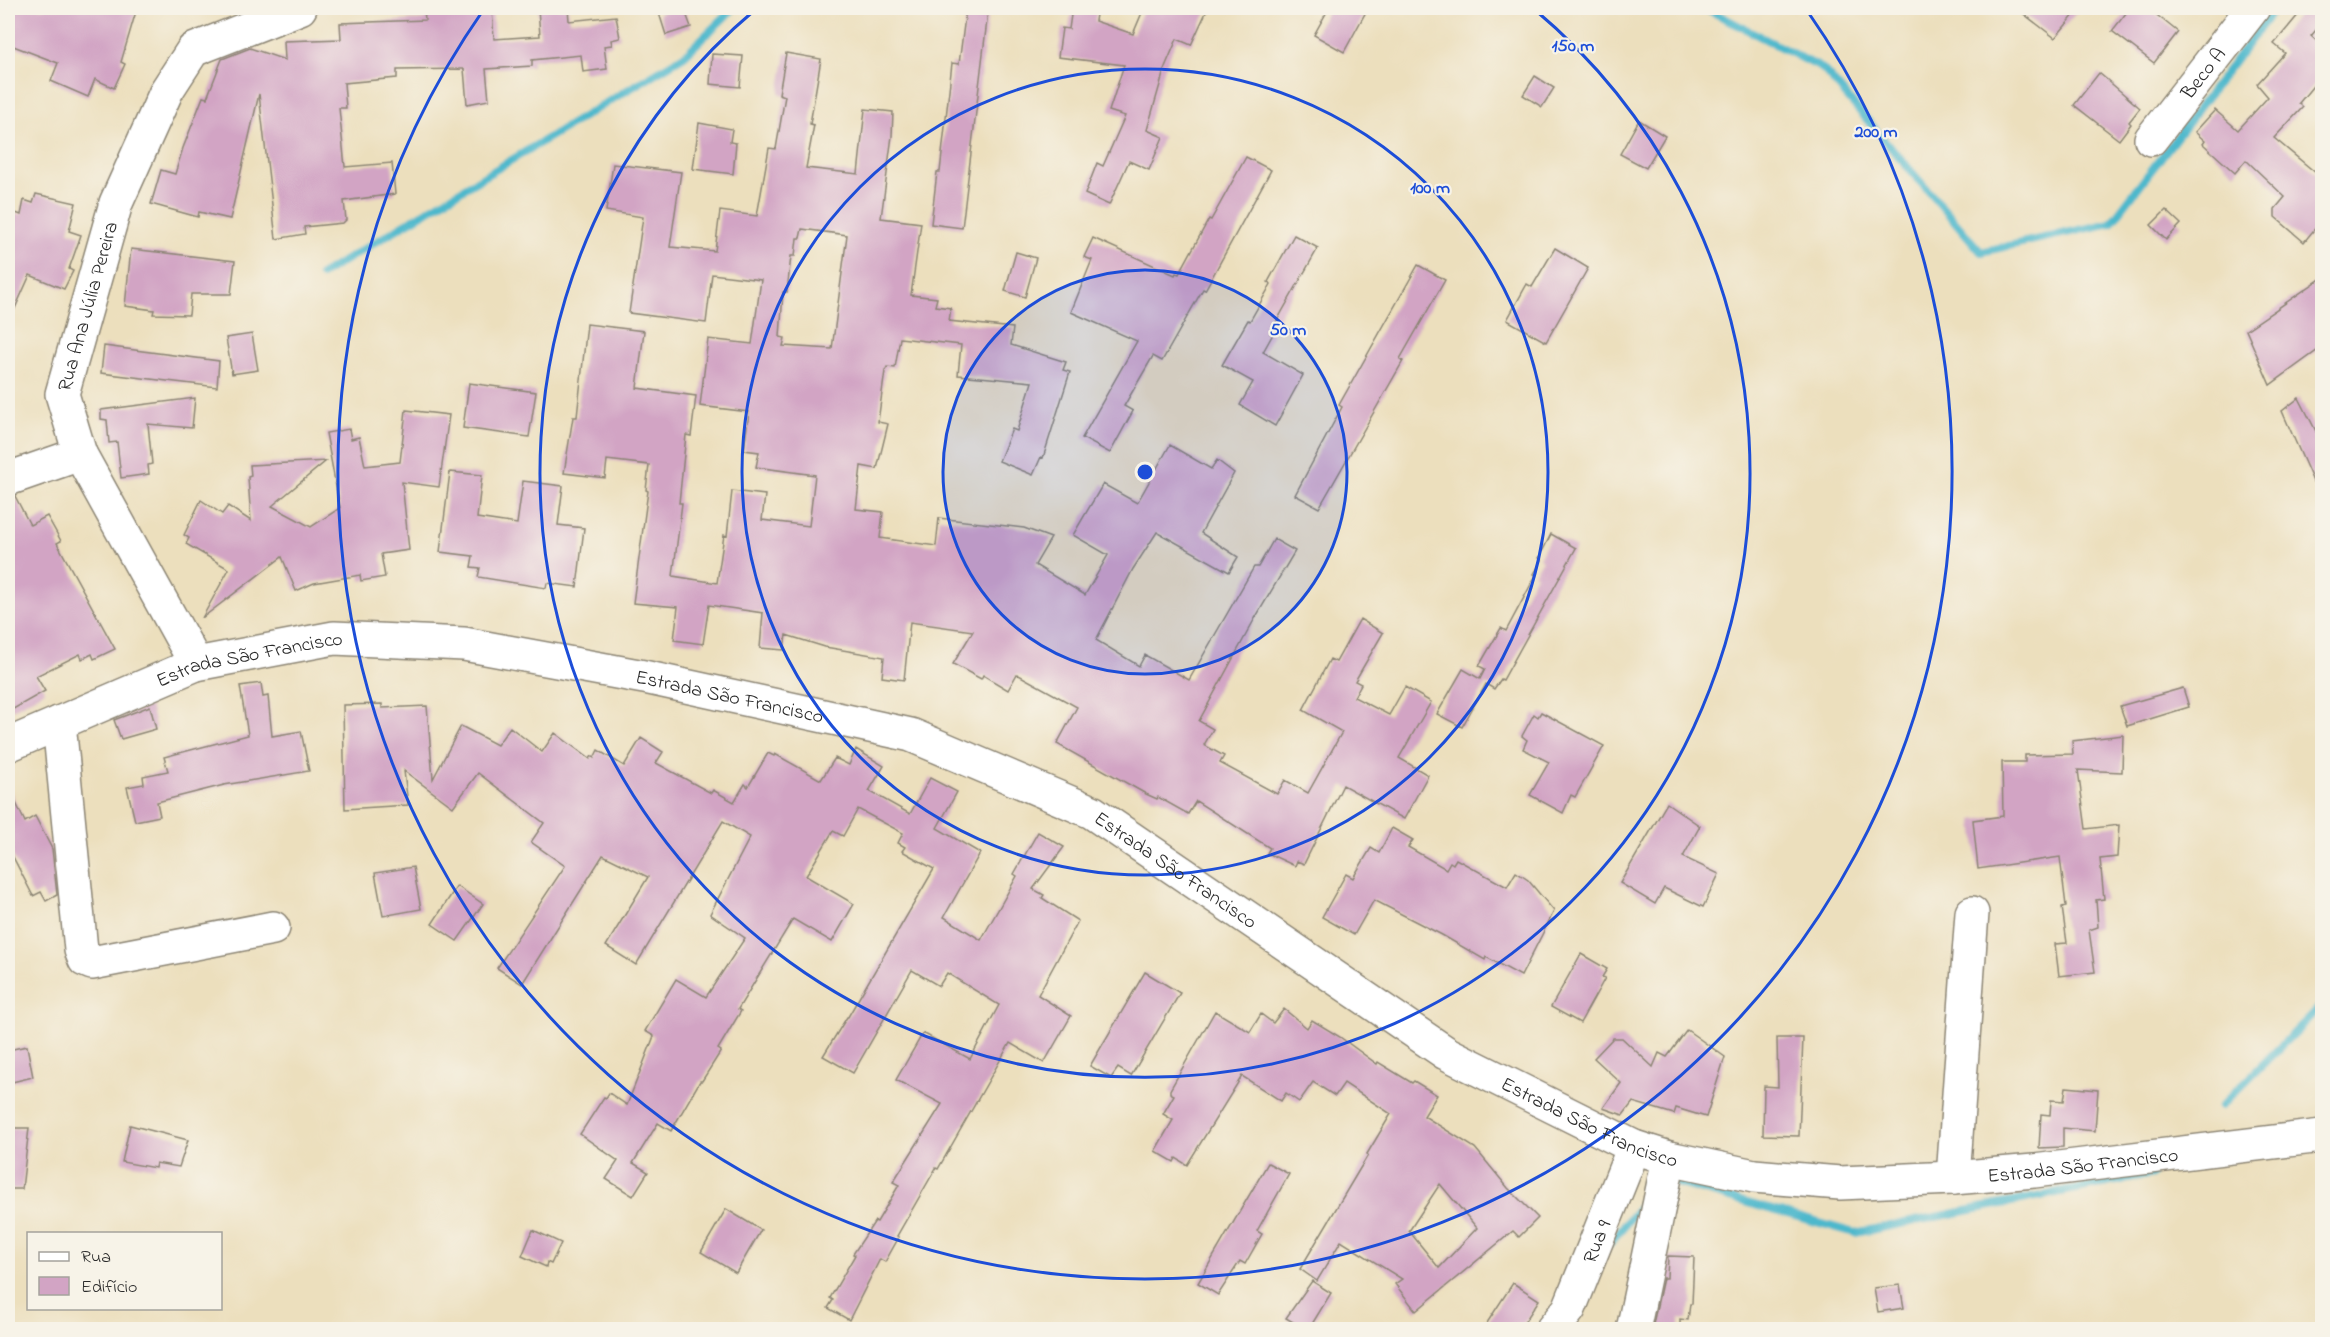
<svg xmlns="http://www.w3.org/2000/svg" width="2330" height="1337" viewBox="0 0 2330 1337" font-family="'Indie Flower',sans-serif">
<rect width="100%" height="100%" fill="#f7f3e8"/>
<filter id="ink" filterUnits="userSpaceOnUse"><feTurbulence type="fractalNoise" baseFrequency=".0167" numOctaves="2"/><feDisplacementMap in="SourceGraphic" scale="12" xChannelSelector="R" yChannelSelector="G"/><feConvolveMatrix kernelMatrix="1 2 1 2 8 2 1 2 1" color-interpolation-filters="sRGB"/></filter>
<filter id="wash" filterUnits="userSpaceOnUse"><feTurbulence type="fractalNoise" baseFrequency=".008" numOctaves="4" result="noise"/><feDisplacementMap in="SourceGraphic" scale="24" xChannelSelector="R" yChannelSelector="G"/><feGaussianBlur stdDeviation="1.35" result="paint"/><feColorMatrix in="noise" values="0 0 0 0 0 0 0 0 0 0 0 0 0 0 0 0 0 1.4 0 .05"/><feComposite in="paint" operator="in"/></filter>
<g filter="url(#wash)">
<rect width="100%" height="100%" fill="#ecdfbd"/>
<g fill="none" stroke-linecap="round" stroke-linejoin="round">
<g stroke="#4eb8cc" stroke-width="8">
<path d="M 1705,8 L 1823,69 L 1981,252 L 2111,223 L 2275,8"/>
<path d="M 321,275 L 684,56 L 734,8"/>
<path d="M 2221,1106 L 2322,1005"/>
<path d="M 1669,1181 L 1855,1233 L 2152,1174"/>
<path d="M 1610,1243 L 1649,1195"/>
</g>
</g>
<g id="blocks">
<g fill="#d2a4c4" fill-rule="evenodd">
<path d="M 8,8 L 137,8 L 121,62 L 125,64 L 114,88 L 95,79 L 88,97 L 51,81 L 58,63 L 8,44 Z"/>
<path d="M 424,8 L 460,8 L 460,11 L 492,9 L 494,39 L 540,36 L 538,8 L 568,8 L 569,21 L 616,16 L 620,38 L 611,40 L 612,45 L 604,46 L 607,69 L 583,72 L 581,55 L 532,60 L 532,66 L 486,69 L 489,100 L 467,104 L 464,69 L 397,70 L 397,78 L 344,83 L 346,108 L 339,108 L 345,167 L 392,163 L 395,194 L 344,201 L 346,220 L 343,223 L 304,227 L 305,234 L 276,239 L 259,94 L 230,219 L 199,212 L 198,217 L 151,204 L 161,170 L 175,174 L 183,148 L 203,97 L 207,98 L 222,59 L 250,48 L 285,60 L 284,41 L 341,39 L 340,23 L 425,20 Z"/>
<path d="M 676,8 L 684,8 L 691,27 L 666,35 L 659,13 Z"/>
<path d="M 1072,8 L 1097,8 L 1095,21 L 1133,34 L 1144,8 L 1208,8 L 1191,45 L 1177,39 L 1165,67 L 1147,130 L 1163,137 L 1149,170 L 1129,161 L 1109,205 L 1085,194 L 1097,163 L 1103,166 L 1125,116 L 1109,111 L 1124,65 L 1058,57 L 1062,28 L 1069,29 Z"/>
<path d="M 1329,8 L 1368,8 L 1344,52 L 1314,35 Z"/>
<path d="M 2016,8 L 2080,8 L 2055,38 Z"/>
<path d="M 2130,8 L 2148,8 L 2178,32 L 2154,63 L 2112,31 Z"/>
<path d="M 2304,8 L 2322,8 L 2322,23 L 2311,36 L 2322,46 L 2322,75 L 2299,103 L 2303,107 L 2274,138 L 2322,178 L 2322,220 L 2304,242 L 2275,217 L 2275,209 L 2285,197 L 2246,160 L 2235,173 L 2203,144 L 2205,141 L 2195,132 L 2215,110 L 2238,130 L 2268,97 L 2257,84 L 2285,53 L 2274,44 Z"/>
<path d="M 966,9 L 988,12 L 962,228 L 931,224 L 937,172 L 940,172 L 952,63 L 959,64 Z"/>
<path d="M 786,53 L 821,59 L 810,124 L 814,125 L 806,168 L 858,174 L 865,109 L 893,112 L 892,136 L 881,218 L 921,223 L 911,295 L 937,298 L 935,306 L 951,308 L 949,321 L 1013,328 L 1011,345 L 1066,362 L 1063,370 L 1070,372 L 1043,458 L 1041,457 L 1033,475 L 999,461 L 1012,429 L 1017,431 L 1032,382 L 958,375 L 961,345 L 900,338 L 895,368 L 887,367 L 885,371 L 878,422 L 888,424 L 877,469 L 861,466 L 856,509 L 883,512 L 880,538 L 936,546 L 939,518 L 1024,528 L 1051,538 L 1035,565 L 1085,595 L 1108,555 L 1073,535 L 1103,484 L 1137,503 L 1170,445 L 1211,469 L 1217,460 L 1234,473 L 1201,533 L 1238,557 L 1229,572 L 1157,532 L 1133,569 L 1096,640 L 1139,666 L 1145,655 L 1189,680 L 1254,567 L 1258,567 L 1274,539 L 1295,551 L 1254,620 L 1199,721 L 1213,729 L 1204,745 L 1224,756 L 1220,763 L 1277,794 L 1285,780 L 1308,793 L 1342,732 L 1303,710 L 1330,659 L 1336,662 L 1360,619 L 1383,633 L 1355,681 L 1361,684 L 1354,697 L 1389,715 L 1405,687 L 1431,702 L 1399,758 L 1428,775 L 1404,819 L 1343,785 L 1304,864 L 1297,861 L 1295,866 L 1267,853 L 1270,848 L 1196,801 L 1188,814 L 1158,797 L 1157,799 L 1146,794 L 1057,744 L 1077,707 L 1017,674 L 1008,690 L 983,675 L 981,679 L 953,664 L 973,631 L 910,622 L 904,680 L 882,677 L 884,657 L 825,647 L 786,635 L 784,650 L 760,648 L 763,613 L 709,605 L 703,644 L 674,640 L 678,607 L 633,603 L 648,491 L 646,490 L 649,465 L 607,460 L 605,478 L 564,473 L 573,417 L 577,417 L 587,324 L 644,331 L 637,388 L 696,396 L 691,436 L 686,435 L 679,503 L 682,503 L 673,576 L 717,583 L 724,535 L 727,536 L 732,491 L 765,495 L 762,520 L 809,526 L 815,475 L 756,467 L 759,452 L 744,450 L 749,412 L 700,406 L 708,339 L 752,344 L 761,280 L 712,274 L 706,323 L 629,313 L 643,217 L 606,211 L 613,164 L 681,172 L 670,247 L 715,251 L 720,211 L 757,216 L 769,148 L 776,149 L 785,96 L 779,94 ZM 802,229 L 847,235 L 832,349 L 783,346 L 785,338 L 780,337 L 783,292 L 787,292 L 791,256 L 795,256 L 797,238 L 800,238 Z"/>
<path d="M 712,54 L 743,56 L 740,87 L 710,84 Z"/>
<path d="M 2099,73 L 2140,108 L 2129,122 L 2131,124 L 2119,140 L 2074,105 Z"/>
<path d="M 1535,76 L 1554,88 L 1542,107 L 1523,95 Z"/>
<path d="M 1639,120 L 1665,136 L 1646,168 L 1620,154 Z"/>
<path d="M 699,123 L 732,129 L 730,142 L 736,143 L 733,174 L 693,169 Z"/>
<path d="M 1246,157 L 1271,170 L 1205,290 L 1203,289 L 1162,361 L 1153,356 L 1124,406 L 1133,411 L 1110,453 L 1082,438 L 1137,341 L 1071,312 L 1092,260 L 1084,257 L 1093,238 L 1175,275 L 1176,273 L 1179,274 L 1209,219 L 1211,220 Z"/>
<path d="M 36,194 L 76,203 L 69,231 L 81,235 L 69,269 L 73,271 L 64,289 L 30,275 L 8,324 L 8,210 L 21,215 L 24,200 L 33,203 Z"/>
<path d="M 2166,210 L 2181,224 L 2166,240 L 2151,225 Z"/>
<path d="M 1294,235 L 1318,248 L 1270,333 L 1273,334 L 1263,352 L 1303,375 L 1275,426 L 1240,405 L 1253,382 L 1222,365 L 1248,320 L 1250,321 L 1271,284 L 1268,282 Z"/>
<path d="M 1555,248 L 1588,268 L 1546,342 L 1507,320 L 1527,284 L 1532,287 Z"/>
<path d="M 131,249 L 235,261 L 231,294 L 191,294 L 189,315 L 153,314 L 154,310 L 125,306 Z"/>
<path d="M 1016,252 L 1036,258 L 1025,297 L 1005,291 Z"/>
<path d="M 1418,265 L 1445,280 L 1400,359 L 1403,361 L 1319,508 L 1295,495 L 1342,407 L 1339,405 Z"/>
<path d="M 2322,278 L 2322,347 L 2270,385 L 2246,330 Z"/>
<path d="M 252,334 L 258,370 L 232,374 L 226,338 Z"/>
<path d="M 104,346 L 219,361 L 217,387 L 101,373 Z"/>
<path d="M 469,383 L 536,392 L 529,437 L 463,428 Z"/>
<path d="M 195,398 L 192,428 L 148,424 L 152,464 L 148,465 L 149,474 L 121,478 L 117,442 L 109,443 L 107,420 L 101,419 L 101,410 Z"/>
<path d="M 2299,398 L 2322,443 L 2322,502 L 2282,411 Z"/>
<path d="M 406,410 L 449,415 L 439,487 L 402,482 L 409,550 L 381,554 L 385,577 L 361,581 L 360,575 L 314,583 L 296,591 L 282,557 L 202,618 L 229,569 L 186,544 L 189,538 L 184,535 L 201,500 L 222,514 L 228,506 L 251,521 L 248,477 L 251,476 L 250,465 L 326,461 L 272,506 L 311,527 L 340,508 L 326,433 L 349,429 L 351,439 L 359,437 L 365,466 L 400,462 Z"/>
<path d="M 450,472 L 482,475 L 477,518 L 517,524 L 523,481 L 563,486 L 558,525 L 584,528 L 577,587 L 547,583 L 546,588 L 478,577 L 480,568 L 471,567 L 473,556 L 440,552 Z"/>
<path d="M 15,496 L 30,525 L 47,516 L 61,541 L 57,543 L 115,649 L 94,659 L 92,654 L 82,659 L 80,654 L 36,676 L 45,691 L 8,712 L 8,497 Z"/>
<path d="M 1551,534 L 1576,548 L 1503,680 L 1501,679 L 1494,689 L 1486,684 L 1462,727 L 1437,714 L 1463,669 L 1480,679 L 1485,669 L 1479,666 L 1501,628 L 1506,631 L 1536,575 L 1534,574 L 1542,560 L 1539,558 Z"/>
<path d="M 261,683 L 263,697 L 268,696 L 272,736 L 301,731 L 309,771 L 224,785 L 157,802 L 160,816 L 135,821 L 127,787 L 144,784 L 143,776 L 168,771 L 164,757 L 248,735 L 240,686 Z"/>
<path d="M 2183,688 L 2189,707 L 2127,726 L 2120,706 Z"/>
<path d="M 382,704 L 382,708 L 427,706 L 433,779 L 461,726 L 497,745 L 510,727 L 542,752 L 555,733 L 590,759 L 592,756 L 594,758 L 598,750 L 624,766 L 641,738 L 663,752 L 656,763 L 711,793 L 713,790 L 734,802 L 745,784 L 748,787 L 768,753 L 774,756 L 775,754 L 821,780 L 835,758 L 849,765 L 856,749 L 884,766 L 869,791 L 910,814 L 930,778 L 957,792 L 937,828 L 980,853 L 944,917 L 981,940 L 1017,876 L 1014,874 L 1038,832 L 1064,847 L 1033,889 L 1044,895 L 1042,898 L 1078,921 L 1038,995 L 1071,1016 L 1044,1063 L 1010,1043 L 938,1169 L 936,1168 L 897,1236 L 899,1237 L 885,1262 L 880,1259 L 849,1320 L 828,1308 L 833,1300 L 830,1298 L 855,1255 L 853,1254 L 875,1221 L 877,1222 L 899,1185 L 893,1182 L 942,1104 L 896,1080 L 923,1033 L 970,1059 L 999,1005 L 947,973 L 939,986 L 912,970 L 853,1073 L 823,1056 L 847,1017 L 848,1017 L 934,869 L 902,851 L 905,847 L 898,843 L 903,833 L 858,809 L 843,836 L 833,831 L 806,876 L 854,904 L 832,942 L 793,919 L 738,1009 L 741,1011 L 718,1049 L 721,1051 L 702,1081 L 700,1081 L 671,1131 L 658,1123 L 633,1163 L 648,1172 L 633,1196 L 606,1179 L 618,1161 L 580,1134 L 604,1097 L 606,1098 L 609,1093 L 627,1105 L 654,1036 L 645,1031 L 676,979 L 706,997 L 745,938 L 710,914 L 750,837 L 723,821 L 636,965 L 606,946 L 648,877 L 603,855 L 522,984 L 497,968 L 565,866 L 531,842 L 544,823 L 478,773 L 453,807 L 404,771 L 408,805 L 345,809 L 343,705 Z"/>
<path d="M 150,706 L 156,729 L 121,739 L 114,720 Z"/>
<path d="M 1541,712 L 1604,746 L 1575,797 L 1571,795 L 1563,813 L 1530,795 L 1549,762 L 1523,749 L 1527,740 L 1522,736 L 1534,714 L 1538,717 Z"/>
<path d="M 2123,735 L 2122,772 L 2078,770 L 2086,829 L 2119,825 L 2117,857 L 2100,859 L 2104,899 L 2096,900 L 2098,927 L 2089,930 L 2095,972 L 2059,976 L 2055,944 L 2067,943 L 2062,907 L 2066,906 L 2060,857 L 1978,869 L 1973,820 L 2003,816 L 2002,762 L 2025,762 L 2025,755 L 2073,754 L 2072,741 Z"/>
<path d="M 8,786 L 25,822 L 35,816 L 52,849 L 57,895 L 46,901 L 41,892 L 33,896 L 8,847 Z"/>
<path d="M 1667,803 L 1700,826 L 1683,857 L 1719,874 L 1703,907 L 1664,888 L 1655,904 L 1620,883 Z"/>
<path d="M 1392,828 L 1413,840 L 1408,847 L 1446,869 L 1450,862 L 1453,864 L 1456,859 L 1507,887 L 1516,872 L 1528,880 L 1554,911 L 1521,976 L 1486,957 L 1485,960 L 1442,935 L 1374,900 L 1354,935 L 1322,917 L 1346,874 L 1353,878 L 1371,848 L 1379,853 Z"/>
<path d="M 413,867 L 421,909 L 383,916 L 375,873 Z"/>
<path d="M 457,886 L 483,904 L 457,941 L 432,924 Z"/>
<path d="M 1581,954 L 1607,969 L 1602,977 L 1605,978 L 1580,1023 L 1551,1007 Z"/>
<path d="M 1145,972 L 1180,993 L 1131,1076 L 1118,1068 L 1111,1078 L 1090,1066 Z"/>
<path d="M 1284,1009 L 1307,1028 L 1312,1020 L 1340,1037 L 1377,1064 L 1378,1062 L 1412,1083 L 1414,1081 L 1437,1095 L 1424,1116 L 1475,1148 L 1508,1188 L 1538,1218 L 1519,1237 L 1513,1231 L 1416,1311 L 1395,1284 L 1402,1279 L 1341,1241 L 1317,1281 L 1300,1269 L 1368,1155 L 1367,1154 L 1391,1114 L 1344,1083 L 1335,1096 L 1313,1082 L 1299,1102 L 1286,1093 L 1281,1101 L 1242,1076 L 1187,1165 L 1176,1158 L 1174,1162 L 1155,1151 L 1173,1120 L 1163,1114 L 1174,1095 L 1170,1093 L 1170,1090 L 1215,1011 L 1250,1032 L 1261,1014 L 1273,1023 ZM 1440,1184 L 1477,1228 L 1439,1268 L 1409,1231 Z"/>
<path d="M 1687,1030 L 1725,1057 L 1706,1117 L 1676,1108 L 1674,1114 L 1633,1102 L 1623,1115 L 1603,1108 L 1621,1083 L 1594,1058 L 1613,1038 L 1622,1038 L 1653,1067 L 1659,1053 L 1667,1057 Z"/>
<path d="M 1777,1038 L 1803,1038 L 1799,1136 L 1763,1135 L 1764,1086 L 1778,1087 Z"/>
<path d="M 27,1046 L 33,1077 L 8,1083 L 8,1050 Z"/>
<path d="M 2066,1087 L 2098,1090 L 2095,1131 L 2063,1128 L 2063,1147 L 2039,1148 L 2041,1114 L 2050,1115 L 2051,1100 L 2064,1101 Z"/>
<path d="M 130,1125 L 188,1140 L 179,1167 L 156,1163 L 155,1168 L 122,1162 Z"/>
<path d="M 8,1128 L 29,1128 L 22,1189 L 8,1189 Z"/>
<path d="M 1268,1163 L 1289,1174 L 1257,1231 L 1262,1234 L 1245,1264 L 1240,1261 L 1218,1295 L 1198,1283 Z"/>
<path d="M 726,1209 L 761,1230 L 736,1273 L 701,1252 Z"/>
<path d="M 533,1230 L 561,1243 L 551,1264 L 547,1262 L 546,1267 L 522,1256 Z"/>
<path d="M 1668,1256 L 1694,1257 L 1692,1304 L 1690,1304 L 1688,1320 L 1680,1319 L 1680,1329 L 1652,1329 L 1663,1278 L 1667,1278 Z"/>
<path d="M 1312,1281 L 1331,1293 L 1309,1329 L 1305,1329 L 1286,1318 Z"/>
<path d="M 1513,1283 L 1539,1300 L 1520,1329 L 1483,1329 Z"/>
<path d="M 1900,1285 L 1904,1308 L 1878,1312 L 1874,1288 Z"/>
</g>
</g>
</g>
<g filter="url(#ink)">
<use href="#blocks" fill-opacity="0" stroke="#8c8574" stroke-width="1.5"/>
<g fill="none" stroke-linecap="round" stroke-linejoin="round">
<defs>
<g id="minor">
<path id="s1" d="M 2151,139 L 2253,8"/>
<path d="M 8,479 L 80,454"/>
<path id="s2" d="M 196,664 L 80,454 L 62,394 L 116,203 L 167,90 L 193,50 L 300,8"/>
<path d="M 59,723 L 81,950 L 85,960 L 92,963 L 273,928"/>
<path d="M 1953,1178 L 1972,913"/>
<path id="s3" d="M 1552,1330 L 1569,1309 L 1634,1147"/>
<path d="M 1633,1330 L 1669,1158"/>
</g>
<g id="major">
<path id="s4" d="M 8,745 L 196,664 L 334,638 L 464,644 L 644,677 L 911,735 L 1092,812 L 1446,1053 L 1634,1147 L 1669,1158 L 1754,1176 L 1840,1183 L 1953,1178 L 2034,1171 L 2322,1136"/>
</g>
</defs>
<use href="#minor" stroke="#8c8574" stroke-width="36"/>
<use href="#major" stroke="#8c8574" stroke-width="36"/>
<use href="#minor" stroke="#fff" stroke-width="33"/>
<use href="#major" stroke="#fff" stroke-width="33"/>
</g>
</g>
<circle cx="1145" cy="472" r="202" fill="#1d4ed8" fill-opacity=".12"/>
<g fill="none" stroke="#1d4ed8" stroke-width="3">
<circle cx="1145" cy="472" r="202"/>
<circle cx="1145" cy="472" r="403"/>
<path d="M1534 9A605 605 0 1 1 756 9"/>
<path d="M1806 9A807 807 0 1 1 484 9"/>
</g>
<g text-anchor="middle" stroke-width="4.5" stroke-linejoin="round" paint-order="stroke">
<g font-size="20" fill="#2b2b2b" stroke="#f7f3e8">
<text dy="7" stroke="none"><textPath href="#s1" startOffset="84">Beco A</textPath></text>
<text dy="7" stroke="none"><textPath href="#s2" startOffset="394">Rua Ana Júlia Pereira</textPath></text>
<text dy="7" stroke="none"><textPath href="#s4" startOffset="258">Estrada São Francisco</textPath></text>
<text dy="7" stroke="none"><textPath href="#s4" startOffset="746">Estrada São Francisco</textPath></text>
<text dy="7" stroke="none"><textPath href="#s4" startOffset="1230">Estrada São Francisco</textPath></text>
<text dy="7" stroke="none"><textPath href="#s4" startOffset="1716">Estrada São Francisco</textPath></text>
<text dy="7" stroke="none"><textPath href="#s4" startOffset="2220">Estrada São Francisco</textPath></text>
<text dy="7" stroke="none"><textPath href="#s3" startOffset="100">Rua 9</textPath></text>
</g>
</g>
<circle cx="1145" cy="472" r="9" fill="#1d4ed8" stroke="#f7f3e8" stroke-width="3"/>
<g font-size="18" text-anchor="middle" font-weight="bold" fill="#1d4ed8" stroke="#f7f3e8" stroke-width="4.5" stroke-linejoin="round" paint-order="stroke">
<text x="1573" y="51">150 m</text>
<text x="1876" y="137">200 m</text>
<text x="1430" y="193">100 m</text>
<text x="1288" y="335">50 m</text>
</g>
<rect width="2330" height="1337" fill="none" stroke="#f7f3e8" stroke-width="30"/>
<rect x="27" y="1232" width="195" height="78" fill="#f7f3e8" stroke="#a5a39c" stroke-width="1.5"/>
<rect x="39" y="1252" width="30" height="9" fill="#ffffff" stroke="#a5a39c" stroke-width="1.5"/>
<text x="81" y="1262" font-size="18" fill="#2b2b2b">Rua</text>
<rect x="39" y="1277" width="30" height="18" fill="#d2a4c4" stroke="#a5a39c" stroke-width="1.5"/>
<text x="81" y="1292" font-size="18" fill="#2b2b2b">Edifício</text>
</svg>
